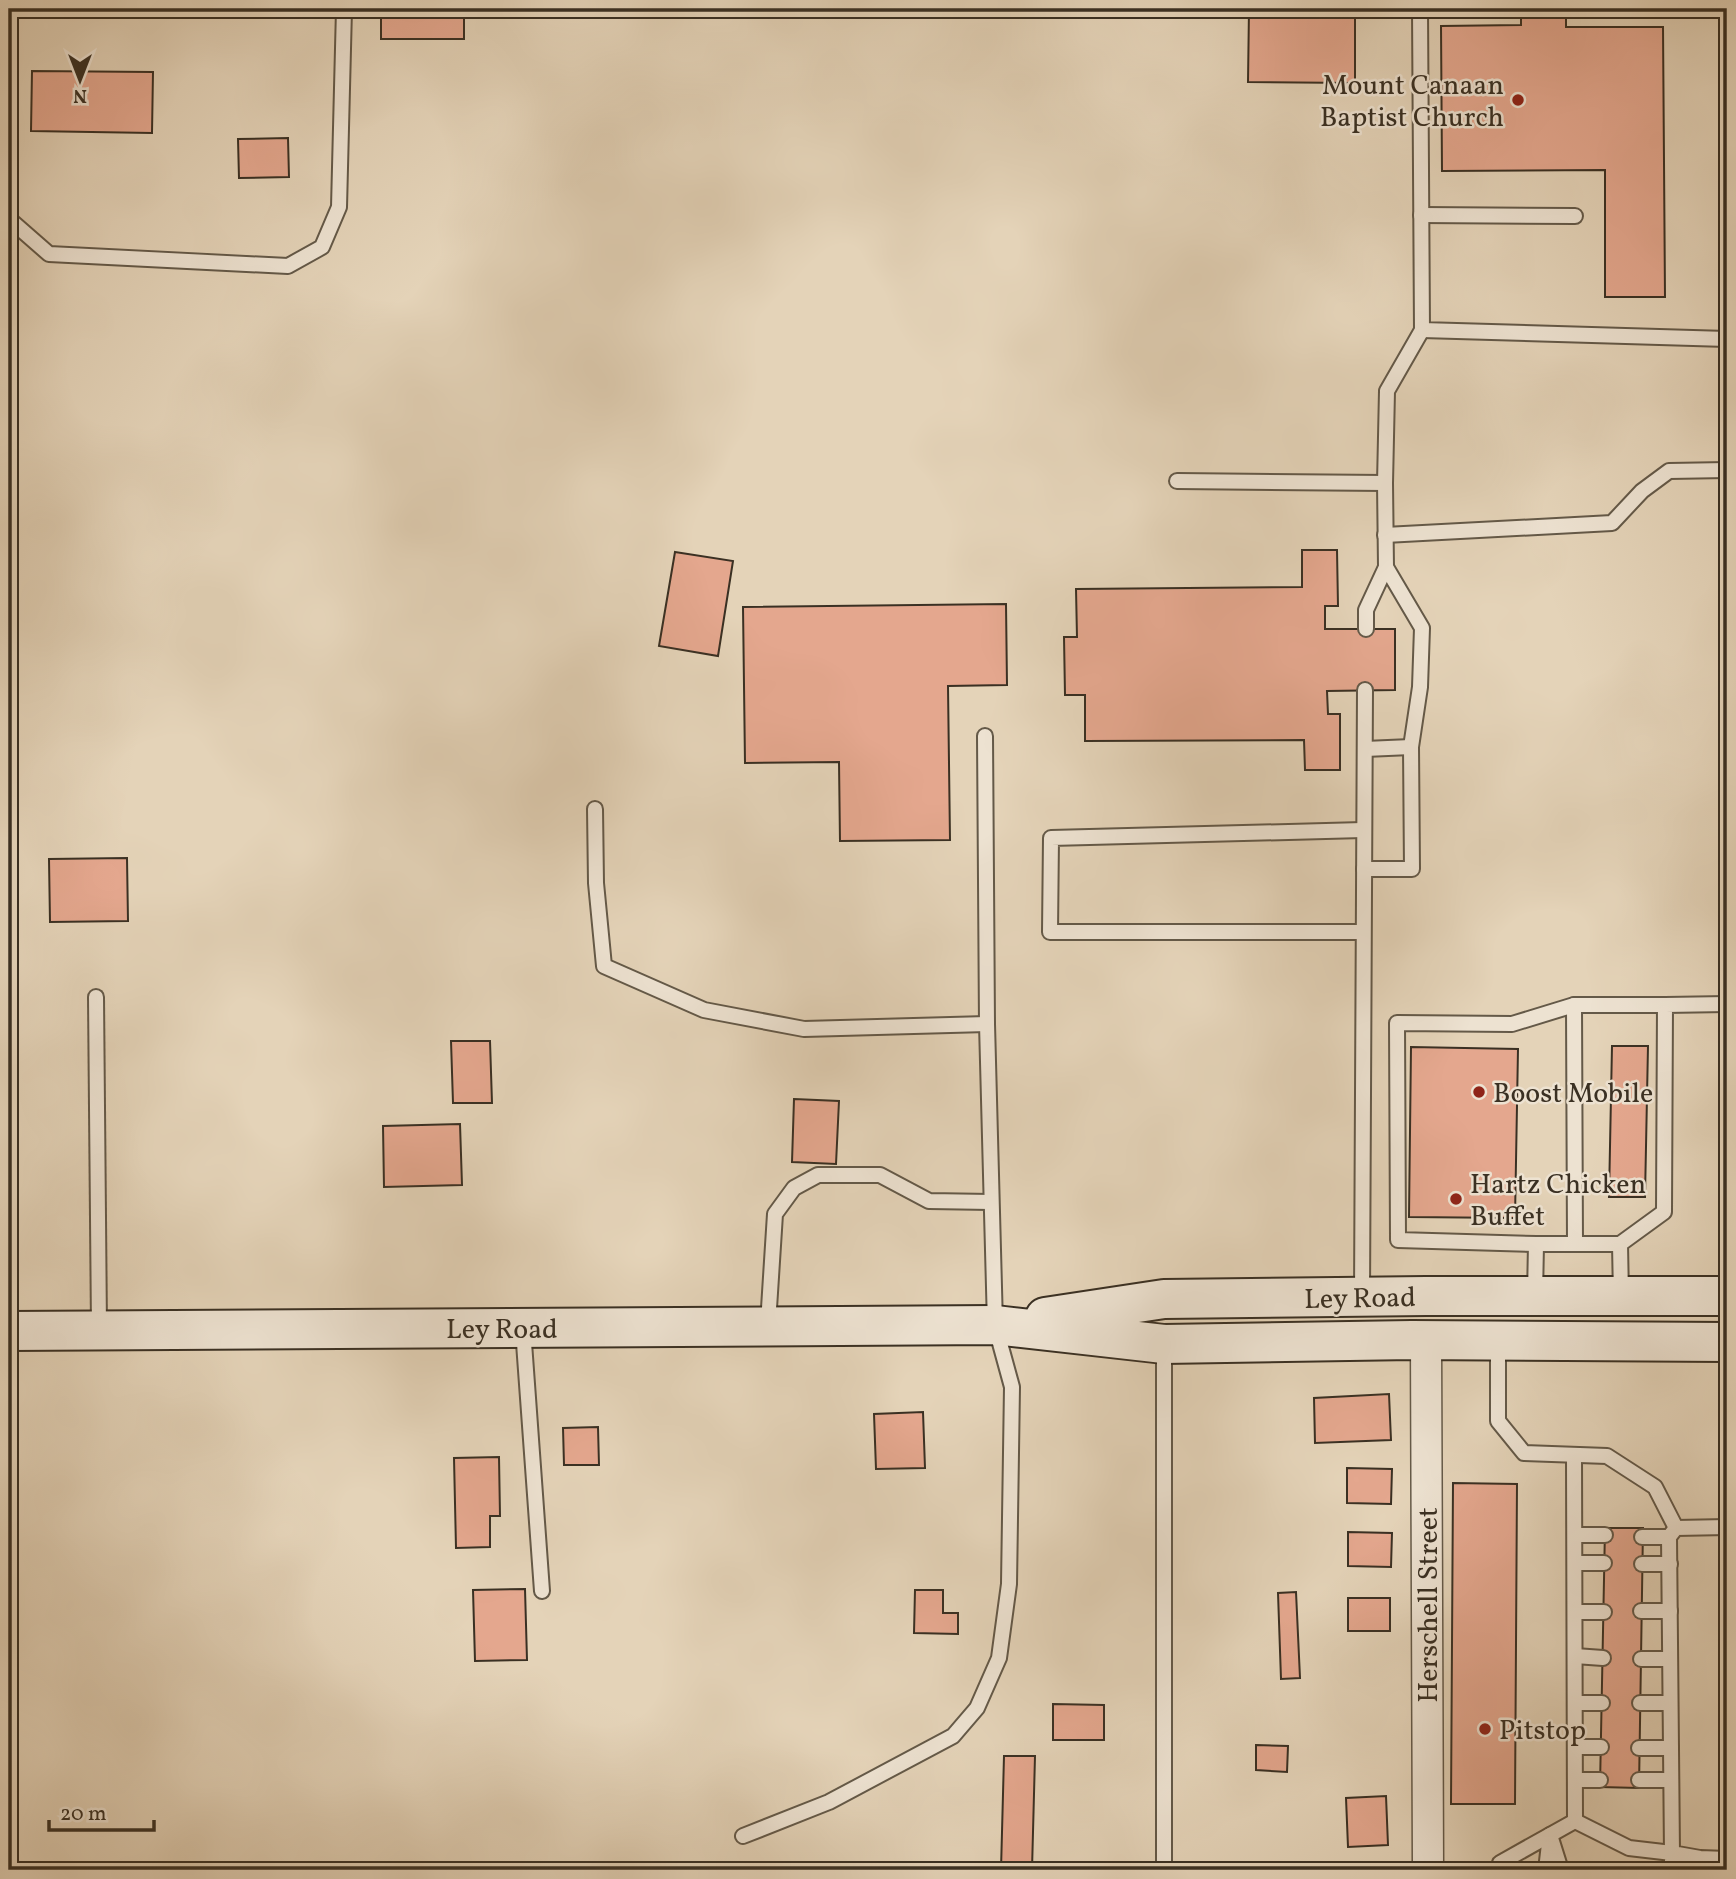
<svg xmlns="http://www.w3.org/2000/svg" width="1736" height="1879" viewBox="0 0 1736 1879" font-family="Vollkorn,serif">
<rect width="100%" height="100%" fill="#e4d3b8"/>
<filter id="stains"><feTurbulence type="fractalNoise" baseFrequency=".00286" numOctaves="4"/><feColorMatrix values="0 0 0 0 .2 0 0 0 0 .09 0 0 0 0 .02 0 0 0 .5 -.17"/></filter>
<radialGradient id="worn" r=".72"><stop offset=".6" stop-color="#630" stop-opacity="0"/><stop offset="1" stop-color="#630" stop-opacity=".3"/></radialGradient>
<g fill="#e4a78e" stroke="#3a3023" stroke-width="2">
<rect x="381" y="9" width="83" height="30"/>
<path d="M 1249,9 L 1355,9 L 1355,83 L 1248,82 Z"/>
<path d="M 1521,9 L 1566,9 L 1566,27 L 1663,27 L 1665,297 L 1605,297 L 1605,170 L 1442,171 L 1441,26 L 1521,25 Z"/>
<path d="M 32,71 L 153,72 L 152,133 L 31,131 Z"/>
<path d="M 288,138 L 289,177 L 239,178 L 238,139 Z"/>
<path d="M 1302,550 L 1337,550 L 1338,606 L 1325,606 L 1325,629 L 1395,629 L 1395,690 L 1327,691 L 1328,714 L 1340,714 L 1340,770 L 1305,770 L 1304,740 L 1085,741 L 1085,695 L 1065,695 L 1064,637 L 1077,637 L 1076,589 L 1302,587 Z"/>
<path d="M 675,552 L 733,561 L 718,656 L 659,646 Z"/>
<path d="M 1006,604 L 1007,685 L 948,686 L 950,840 L 840,841 L 839,762 L 745,763 L 743,607 Z"/>
<path d="M 127,858 L 128,921 L 50,922 L 49,859 Z"/>
<path d="M 451,1041 L 490,1041 L 492,1103 L 453,1103 Z"/>
<path d="M 1612,1046 L 1648,1046 L 1645,1197 L 1609,1197 Z"/>
<path d="M 1411,1047 L 1518,1049 L 1515,1218 L 1409,1217 Z"/>
<path d="M 794,1099 L 839,1101 L 836,1164 L 792,1162 Z"/>
<path d="M 460,1124 L 462,1185 L 384,1187 L 383,1126 Z"/>
<path d="M 1389,1394 L 1391,1440 L 1315,1443 L 1314,1398 Z"/>
<path d="M 923,1412 L 925,1468 L 876,1469 L 874,1414 Z"/>
<path d="M 598,1427 L 599,1465 L 564,1465 L 563,1428 Z"/>
<path d="M 499,1457 L 500,1516 L 490,1516 L 490,1547 L 456,1548 L 454,1458 Z"/>
<path d="M 1347,1468 L 1392,1469 L 1391,1504 L 1347,1503 Z"/>
<path d="M 1453,1483 L 1517,1484 L 1515,1804 L 1451,1804 Z"/>
<path d="M 1605,1528 L 1643,1528 L 1639,1788 L 1600,1787 Z"/>
<path d="M 1348,1532 L 1392,1533 L 1391,1567 L 1348,1566 Z"/>
<path d="M 525,1589 L 527,1660 L 475,1661 L 473,1590 Z"/>
<path d="M 915,1590 L 943,1590 L 943,1613 L 958,1613 L 958,1634 L 914,1633 Z"/>
<path d="M 1296,1592 L 1300,1678 L 1281,1679 L 1278,1593 Z"/>
<rect x="1348" y="1598" width="42" height="33"/>
<path d="M 1053,1704 L 1104,1705 L 1104,1740 L 1053,1740 Z"/>
<path d="M 1256,1745 L 1288,1746 L 1287,1772 L 1256,1770 Z"/>
<path d="M 1004,1756 L 1035,1756 L 1032,1870 L 1001,1870 Z"/>
<path d="M 1386,1796 L 1388,1845 L 1348,1847 L 1346,1798 Z"/>
</g>
<g fill="none" stroke-linecap="round" stroke-linejoin="round">
<defs>
<g id="service">
<path d="M 1420,9 L 1422,330 L 1727,339"/>
<path d="M 1421,215 L 1575,216"/>
<path d="M 9,219 L 49,254 L 288,266 L 322,247 L 339,207 L 344,9"/>
<path d="M 1177,481 L 1385,483"/>
<path d="M 1385,535 L 1612,523 L 1642,491 L 1669,471 L 1727,470"/>
<path d="M 1366,629 L 1366,610 L 1386,567"/>
<path d="M 1365,749 L 1411,747"/>
<path d="M 595,809 L 596,883 L 604,966 L 704,1010 L 804,1029 L 987,1024"/>
<path d="M 1363,830 L 1051,838 L 1050,932 L 1363,932"/>
<path d="M 1364,869 L 1412,869 L 1411,747 L 1420,687 L 1422,628 L 1386,567 L 1385,483 L 1387,391 L 1422,330"/>
<path d="M 96,997 L 99,1328"/>
<path d="M 1536,1244 L 1398,1240 L 1397,1023 L 1512,1024 L 1574,1005"/>
<path d="M 1575,1244 L 1574,1005 L 1665,1005"/>
<path d="M 1535,1295 L 1536,1244 L 1620,1244"/>
<path d="M 1362,1296 L 1365,690"/>
<path d="M 1621,1296 L 1620,1244 L 1664,1212 L 1665,1005 L 1727,1004"/>
<path d="M 768,1324 L 775,1214 L 794,1188 L 818,1175 L 880,1175 L 929,1201 L 991,1202"/>
<path d="M 523,1329 L 542,1591"/>
<path d="M 1498,1342 L 1498,1421 L 1524,1453 L 1607,1456 L 1655,1487 L 1676,1528"/>
<path d="M 1164,1345 L 1164,1870"/>
<path d="M 1574,1455 L 1575,1821 L 1629,1848 L 1672,1853 L 1672,1870"/>
<path d="M 1727,1527 L 1676,1528 L 1669,1537 L 1672,1853 L 1700,1858 L 1727,1859"/>
<path d="M 1575,1535 L 1605,1535"/>
<path d="M 1642,1537 L 1669,1537"/>
<path d="M 1575,1563 L 1604,1563"/>
<path d="M 1642,1564 L 1670,1564"/>
<path d="M 1641,1611 L 1670,1611"/>
<path d="M 1575,1612 L 1604,1612"/>
<path d="M 1575,1656 L 1603,1658"/>
<path d="M 1641,1659 L 1670,1659"/>
<path d="M 1576,1703 L 1602,1703"/>
<path d="M 1640,1703 L 1670,1703"/>
<path d="M 1576,1747 L 1601,1747"/>
<path d="M 1639,1748 L 1671,1748"/>
<path d="M 1576,1780 L 1600,1780"/>
<path d="M 1639,1780 L 1671,1780"/>
<path d="M 743,1836 L 829,1802 L 953,1736 L 977,1708 L 999,1658 L 1009,1584 L 1012,1387 L 995,1325 L 987,1024 L 985,736"/>
<path d="M 1498,1870 L 1500,1863 L 1575,1821"/>
<path d="M 1546,1870 L 1550,1835 L 1561,1870"/>
</g>
<path id="minor" d="M 1426,1340 L 1428,1870"/>
<g id="secondary">
<path d="M 1045,1317 L 1164,1299 L 1426,1296 L 1727,1296"/>
<path d="M 9,1331 L 995,1325 L 1164,1344 L 1412,1340 L 1727,1342"/>
</g>
</defs>
<use href="#service" stroke="#645948" stroke-width="18"/>
<use href="#minor" stroke="#645948" stroke-width="33"/>
<use href="#secondary" stroke="#3a3023" stroke-width="42"/>
<use href="#service" stroke="#ede2d1" stroke-width="14"/>
<use href="#minor" stroke="#ede2d1" stroke-width="30"/>
<use href="#secondary" stroke="#ede2d1" stroke-width="38"/>
</g>
<g fill="#8f2418" stroke="#ede2d1" stroke-width="2.5">
<circle cx="1518" cy="100" r="7"/>
<circle cx="1479" cy="1092" r="7"/>
<circle cx="1456" cy="1199" r="7"/>
<circle cx="1485" cy="1729" r="7"/>
</g>
<g text-anchor="middle" stroke-width="5" stroke-linejoin="round" paint-order="stroke">
<g font-size="28" fill="#3a3023" stroke="#ede2d1" text-anchor="start">
<text x="1504" y="94" text-anchor="end">Mount Canaan<tspan x="1504" dy="32">Baptist Church</tspan></text>
<text x="1493" y="1102">Boost Mobile</text>
<text x="1470" y="1193">Hartz Chicken<tspan x="1470" dy="32">Buffet</tspan></text>
<text x="1499" y="1739">Pitstop</text>
</g>
<g font-size="28" fill="#3a3023" stroke="#ede2d1">
<text transform="translate(1360 1297) rotate(-1)" y="10">Ley Road</text>
<text x="502" y="1338">Ley Road</text>
<text transform="translate(1427 1605) rotate(-90)" y="10">Herschell Street</text>
</g>
</g>
<rect width="1736" height="1879" fill="none" stroke="#e4d3b8" stroke-width="35"/>
<rect x="10" y="10" width="1715" height="1858" fill="none" stroke="#3a3023" stroke-width="3.5"/>
<rect x="18" y="18" width="1701" height="1844" fill="none" stroke="#3a3023" stroke-width="2"/>
<g transform="translate(80 80) rotate(180)" stroke="#ede2d1" stroke-width="5" paint-order="stroke">
<path d="M0-5L12 26L0 18L-12 26Z" fill="#3a3023"/>
<text y="-10" font-size="19" font-weight="bold" text-anchor="middle" fill="#3a3023">N</text>
</g>
<path d="M49 1820v10h105v-10" fill="none" stroke="#3a3023" stroke-width="3.5"/>
<text x="60" y="1820" font-size="21" fill="#3a3023" stroke="#ede2d1" stroke-width="5" paint-order="stroke">20 m</text>
<rect width="100%" height="100%" filter="url(#stains)"/>
<rect width="100%" height="100%" fill="url(#worn)"/>
</svg>
